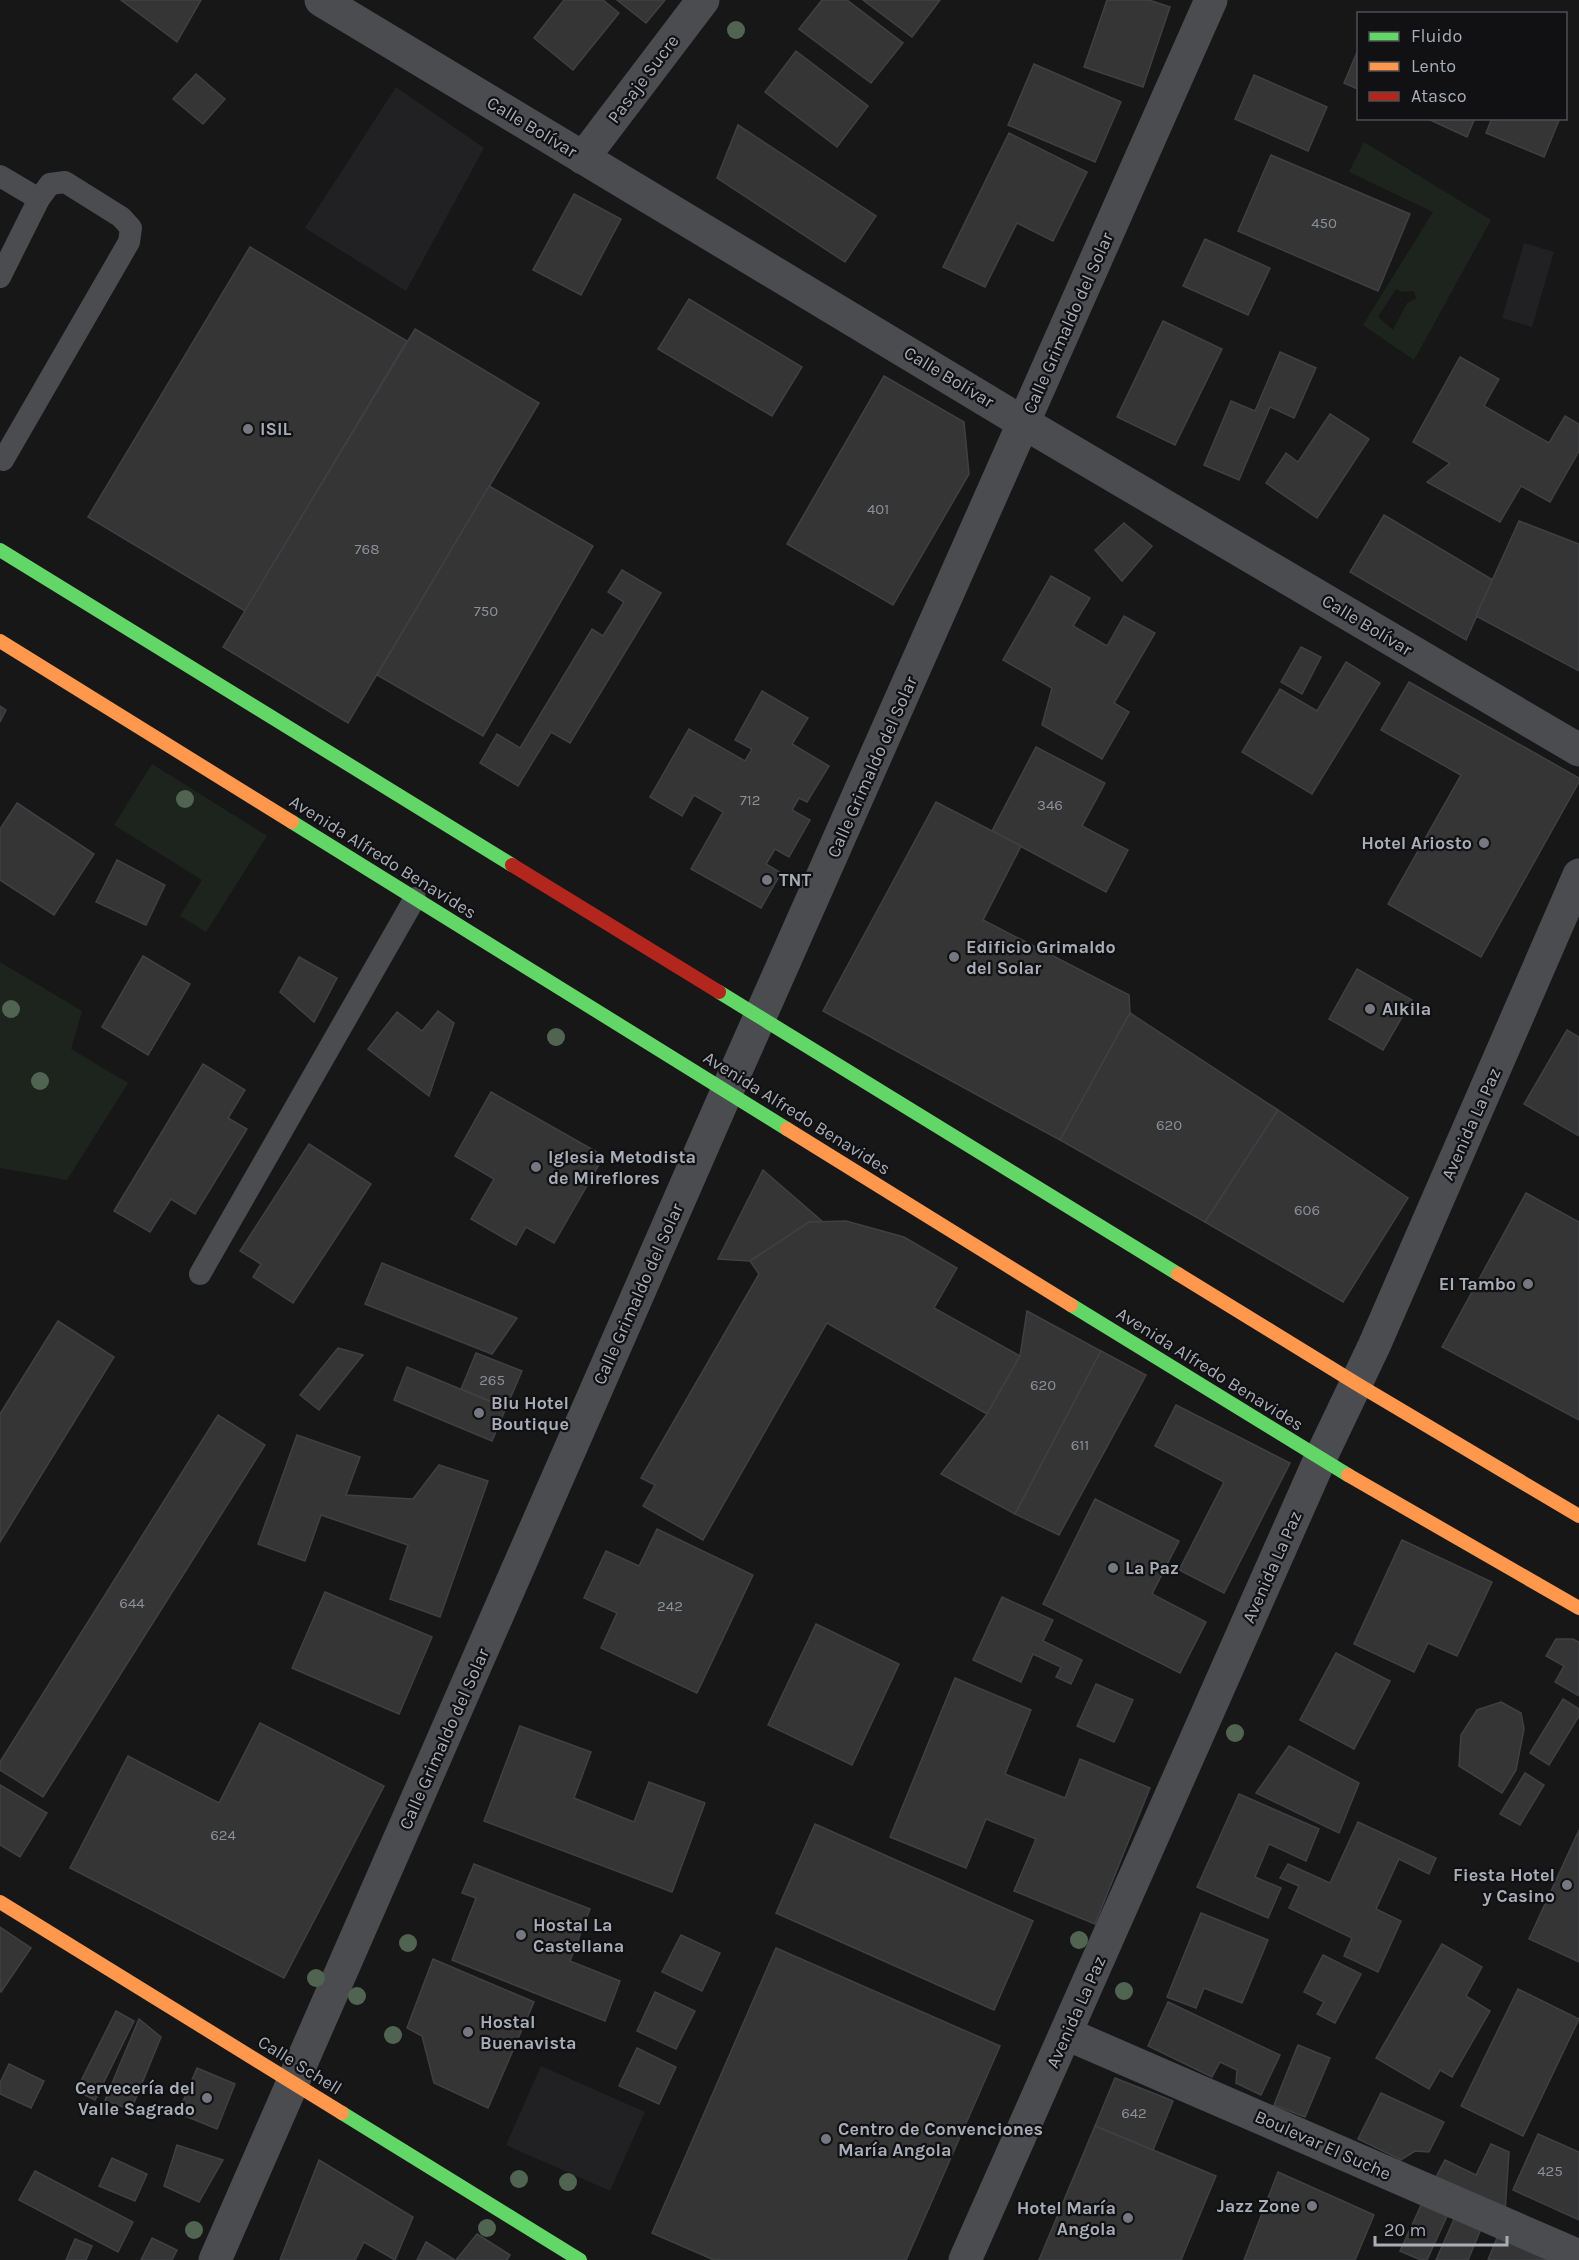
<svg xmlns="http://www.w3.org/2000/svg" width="1579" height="2260" viewBox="0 0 1579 2260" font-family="Karla,sans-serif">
<rect width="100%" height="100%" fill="#171717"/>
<g fill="#212123">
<path d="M 396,87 L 484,148 L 406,291 L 305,228 Z"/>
<path d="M 1524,243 L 1554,252 L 1532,327 L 1502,318 Z"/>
<path d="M 541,2066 L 645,2112 L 610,2191 L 506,2145 Z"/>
</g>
<g fill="#1d241e" fill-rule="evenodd">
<path d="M 1364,142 L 1491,220 L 1414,360 L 1363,325 L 1433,212 L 1349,172 ZM 1396,289 L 1402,292 L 1414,291 L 1416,299 L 1407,303 L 1393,330 L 1378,317 Z"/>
<path d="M 152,764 L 267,836 L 206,932 L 180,916 L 202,880 L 114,825 Z"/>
<path d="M 0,962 L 82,1011 L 71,1049 L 128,1083 L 67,1180 L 0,1168 Z"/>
</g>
<g fill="#353536" stroke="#3f4043" stroke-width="1.5">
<path d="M 121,0 L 201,0 L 177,42 Z"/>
<path d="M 564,0 L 603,0 L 619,13 L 573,70 L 534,38 Z"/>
<path d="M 617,0 L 665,0 L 646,23 Z"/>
<path d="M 822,0 L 847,0 L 903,43 L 871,83 L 799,29 Z"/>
<path d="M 863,0 L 940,0 L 912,37 Z"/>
<path d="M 1107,0 L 1149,0 L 1170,7 L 1143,87 L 1084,67 Z"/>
<path d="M 1358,50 L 1358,89 L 1344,83 Z"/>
<path d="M 796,51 L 868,106 L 837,147 L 765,92 Z"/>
<path d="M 1034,64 L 1121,102 L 1095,162 L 1008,125 Z"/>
<path d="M 196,74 L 225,99 L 203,124 L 173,99 Z"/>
<path d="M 1254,75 L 1327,107 L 1308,151 L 1235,119 Z"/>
<path d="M 1426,118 L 1475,118 L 1467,137 Z"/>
<path d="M 1492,118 L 1560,118 L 1544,157 L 1486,133 Z"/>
<path d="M 738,125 L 876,216 L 845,262 L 717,178 Z"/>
<path d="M 1009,133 L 1087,172 L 1053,241 L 1017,223 L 985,287 L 943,267 Z"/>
<path d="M 1271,155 L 1410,214 L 1378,291 L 1238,231 Z"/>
<path d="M 574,194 L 621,219 L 581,295 L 533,270 Z"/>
<path d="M 1205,239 L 1270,268 L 1248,315 L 1183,286 Z"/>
<path d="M 250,247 L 407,341 L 245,611 L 88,517 Z"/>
<path d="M 689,299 L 802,367 L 772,416 L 658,349 Z"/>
<path d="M 1163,321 L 1222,349 L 1175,445 L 1117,417 Z"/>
<path d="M 415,329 L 539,403 L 348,723 L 223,647 Z"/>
<path d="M 1280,352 L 1316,368 L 1294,418 L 1270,407 L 1239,480 L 1204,465 L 1231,401 L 1255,411 Z"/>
<path d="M 1460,357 L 1499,379 L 1484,406 L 1549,443 L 1565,416 L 1579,424 L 1579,451 L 1550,502 L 1521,486 L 1500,522 L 1427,482 L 1450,463 L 1413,442 Z"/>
<path d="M 884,376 L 964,422 L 969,474 L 893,605 L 787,544 Z"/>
<path d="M 1330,414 L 1369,439 L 1317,518 L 1266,483 L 1286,453 L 1298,462 Z"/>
<path d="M 489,486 L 593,546 L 483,736 L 377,675 Z"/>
<path d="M 1384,515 L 1493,580 L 1466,640 L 1350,572 Z"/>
<path d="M 1519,521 L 1579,544 L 1579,671 L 1476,616 Z"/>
<path d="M 1124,523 L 1152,546 L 1122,581 L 1095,550 Z"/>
<path d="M 622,570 L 661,593 L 570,743 L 551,732 L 518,786 L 480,763 L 497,734 L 520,748 L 592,629 L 603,636 L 624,602 L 608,592 Z"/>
<path d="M 1051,576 L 1090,598 L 1073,626 L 1107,646 L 1124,616 L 1155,633 L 1114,703 L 1129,712 L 1102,759 L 1042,725 L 1052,688 L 1003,660 Z"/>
<path d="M 1301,647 L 1321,657 L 1302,694 L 1281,682 Z"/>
<path d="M 1346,662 L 1380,683 L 1312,794 L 1242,752 L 1280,689 L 1317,711 Z"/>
<path d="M 1409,682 L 1579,778 L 1579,782 L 1481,957 L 1388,904 L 1461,775 L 1381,730 Z"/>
<path d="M 762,691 L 808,718 L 792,744 L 829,766 L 807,802 L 799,798 L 792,810 L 810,820 L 789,857 L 775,849 L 766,864 L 781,873 L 761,908 L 691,869 L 723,812 L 694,795 L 682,816 L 650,797 L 689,729 L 745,761 L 752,749 L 735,740 Z"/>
<path d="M 0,706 L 6,710 L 0,722 Z"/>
<path d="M 1036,747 L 1105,783 L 1082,826 L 1128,850 L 1106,892 L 992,831 Z"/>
<path d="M 936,802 L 1021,846 L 983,920 L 1129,995 L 1130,1013 L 1060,1140 L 823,1011 Z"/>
<path d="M 17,803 L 94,854 L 54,915 L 0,880 L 0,829 Z"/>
<path d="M 117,860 L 165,885 L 146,925 L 96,902 Z"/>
<path d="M 143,956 L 190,984 L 148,1055 L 102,1027 Z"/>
<path d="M 299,957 L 337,978 L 314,1022 L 280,992 Z"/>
<path d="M 1357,969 L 1412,1000 L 1383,1050 L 1329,1019 Z"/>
<path d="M 438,1011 L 454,1023 L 429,1096 L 368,1049 L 397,1012 L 422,1031 Z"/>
<path d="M 1130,1013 L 1278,1110 L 1205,1222 L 1060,1140 Z"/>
<path d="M 1567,1030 L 1579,1037 L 1579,1136 L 1524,1104 Z"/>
<path d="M 203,1064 L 245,1090 L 228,1118 L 247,1129 L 195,1214 L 171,1199 L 150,1232 L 114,1211 Z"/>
<path d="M 491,1092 L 604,1156 L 554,1243 L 526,1227 L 516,1245 L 471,1219 L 494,1179 L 455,1156 Z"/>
<path d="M 1278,1110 L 1408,1198 L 1343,1302 L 1205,1222 Z"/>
<path d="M 309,1144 L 371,1184 L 293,1303 L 253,1277 L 261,1264 L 240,1251 Z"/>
<path d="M 763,1170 L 823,1222 L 809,1222 L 750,1261 L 718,1259 Z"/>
<path d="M 1526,1193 L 1579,1222 L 1579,1420 L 1442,1347 Z"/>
<path d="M 846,1221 L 904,1237 L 957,1268 L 934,1308 L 1020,1356 L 987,1414 L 827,1323 L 703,1540 L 643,1506 L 655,1485 L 641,1478 L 759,1274 L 750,1261 L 809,1222 Z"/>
<path d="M 382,1263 L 517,1318 L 492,1354 L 365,1304 Z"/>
<path d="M 1027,1311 L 1101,1351 L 1015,1514 L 941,1474 L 987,1414 L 1020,1356 Z"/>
<path d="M 58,1321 L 114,1357 L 0,1542 L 0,1414 Z"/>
<path d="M 338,1348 L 363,1355 L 319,1410 L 300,1395 Z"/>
<path d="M 1101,1351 L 1146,1375 L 1059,1535 L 1015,1514 Z"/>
<path d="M 476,1353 L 522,1371 L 506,1408 L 461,1389 Z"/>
<path d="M 407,1367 L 506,1408 L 492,1441 L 394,1400 Z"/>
<path d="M 1176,1405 L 1290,1463 L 1224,1593 L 1179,1570 L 1224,1482 L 1155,1446 Z"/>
<path d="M 218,1415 L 265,1445 L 43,1797 L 0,1770 L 0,1762 Z"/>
<path d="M 297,1435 L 360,1457 L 346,1495 L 413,1499 L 439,1465 L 488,1481 L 440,1617 L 390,1599 L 408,1545 L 321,1515 L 305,1561 L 258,1544 Z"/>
<path d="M 1095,1499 L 1179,1541 L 1152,1594 L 1206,1622 L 1180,1673 L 1043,1604 Z"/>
<path d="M 657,1529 L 753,1575 L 697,1693 L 601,1648 L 617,1613 L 584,1598 L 606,1551 L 639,1566 Z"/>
<path d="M 1402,1540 L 1492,1582 L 1457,1656 L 1428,1643 L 1414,1672 L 1354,1644 Z"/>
<path d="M 325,1592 L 432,1637 L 399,1714 L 292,1668 Z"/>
<path d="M 1002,1597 L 1053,1620 L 1043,1641 L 1082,1660 L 1071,1684 L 1056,1677 L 1061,1667 L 1033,1654 L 1021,1682 L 973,1660 Z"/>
<path d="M 816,1624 L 899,1664 L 852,1765 L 768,1725 Z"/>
<path d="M 1556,1639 L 1573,1639 L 1579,1642 L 1579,1696 L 1555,1682 L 1564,1666 L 1546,1656 Z"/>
<path d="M 1336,1653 L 1390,1681 L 1354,1749 L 1300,1720 Z"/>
<path d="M 955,1678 L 1031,1710 L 1005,1774 L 1065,1798 L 1080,1759 L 1150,1788 L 1095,1924 L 1014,1891 L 1036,1839 L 986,1819 L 966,1868 L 890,1837 Z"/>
<path d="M 1096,1684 L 1133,1700 L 1114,1742 L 1077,1726 Z"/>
<path d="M 1563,1699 L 1579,1709 L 1579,1716 L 1549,1765 L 1530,1753 Z"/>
<path d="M 1501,1702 L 1521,1713 L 1524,1729 L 1516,1770 L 1502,1793 L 1459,1766 L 1461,1735 L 1477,1710 Z"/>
<path d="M 260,1723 L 384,1786 L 284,1978 L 70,1868 L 128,1756 L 219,1803 Z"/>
<path d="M 520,1726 L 591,1752 L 574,1798 L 634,1822 L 649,1782 L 705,1803 L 672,1892 L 484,1821 Z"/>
<path d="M 1289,1746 L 1359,1783 L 1339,1833 L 1256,1793 Z"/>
<path d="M 1525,1773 L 1544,1785 L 1520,1825 L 1500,1814 Z"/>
<path d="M 0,1785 L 47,1813 L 20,1857 L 0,1845 Z"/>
<path d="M 1239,1794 L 1319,1829 L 1306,1861 L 1269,1844 L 1255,1877 L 1281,1888 L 1268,1918 L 1197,1887 Z"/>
<path d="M 1358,1822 L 1436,1858 L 1429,1874 L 1399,1859 L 1376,1909 L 1401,1921 L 1378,1972 L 1344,1956 L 1352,1938 L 1289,1908 L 1299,1886 L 1280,1878 L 1288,1864 L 1330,1883 Z"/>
<path d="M 815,1824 L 1033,1921 L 994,2010 L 776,1913 Z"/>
<path d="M 1579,1830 L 1579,1962 L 1529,1939 Z"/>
<path d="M 474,1864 L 590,1909 L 570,1961 L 620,1981 L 605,2021 L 452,1960 L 476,1898 L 462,1893 Z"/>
<path d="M 1201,1913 L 1268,1940 L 1242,2003 L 1204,1988 L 1196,2008 L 1167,1997 Z"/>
<path d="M 0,1927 L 31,1948 L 1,1992 L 0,1991 Z"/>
<path d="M 681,1935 L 720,1953 L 702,1991 L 662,1972 Z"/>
<path d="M 1442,1944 L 1482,1967 L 1466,1996 L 1490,2011 L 1452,2077 L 1440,2070 L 1429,2089 L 1376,2058 Z"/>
<path d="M 776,1948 L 1000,2046 L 906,2260 L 714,2260 L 652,2233 Z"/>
<path d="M 1323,1955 L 1361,1974 L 1335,2023 L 1317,2014 L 1324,2002 L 1304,1992 Z"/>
<path d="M 433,1959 L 534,2002 L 488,2108 L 434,2083 L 422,2036 L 407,2028 Z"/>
<path d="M 1518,1989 L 1579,2019 L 1523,2136 L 1461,2106 Z"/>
<path d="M 655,1992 L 695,2011 L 676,2049 L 637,2031 Z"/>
<path d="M 1168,2002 L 1280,2055 L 1261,2095 L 1236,2083 L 1237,2070 L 1220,2062 L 1212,2077 L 1148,2046 Z"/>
<path d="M 116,2011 L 134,2021 L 95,2100 L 76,2091 Z"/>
<path d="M 139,2019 L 161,2037 L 131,2110 L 105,2100 Z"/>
<path d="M 1298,2045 L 1330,2058 L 1305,2117 L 1274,2105 Z"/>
<path d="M 637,2048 L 676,2067 L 659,2104 L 619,2086 Z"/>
<path d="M 9,2064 L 44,2081 L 31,2108 L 0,2094 L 0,2083 Z"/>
<path d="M 197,2068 L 235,2084 L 217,2129 L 178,2113 Z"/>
<path d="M 1115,2078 L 1173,2101 L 1153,2150 L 1095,2126 Z"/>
<path d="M 1381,2093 L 1444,2122 L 1429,2152 L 1415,2151 L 1401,2160 L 1358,2139 Z"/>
<path d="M 1095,2126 L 1216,2176 L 1181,2260 L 1039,2260 Z"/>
<path d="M 1538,2134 L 1579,2152 L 1579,2220 L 1513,2190 Z"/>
<path d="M 1491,2144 L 1509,2152 L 1505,2213 L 1435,2179 L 1445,2160 L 1476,2175 Z"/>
<path d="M 177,2145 L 223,2160 L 199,2202 L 164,2186 Z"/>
<path d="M 112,2158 L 147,2174 L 135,2201 L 99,2186 Z"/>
<path d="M 319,2160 L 413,2217 L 395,2260 L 364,2242 L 355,2260 L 280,2260 Z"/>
<path d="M 35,2171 L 133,2222 L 118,2252 L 19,2200 Z"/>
<path d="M 1278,2172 L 1374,2215 L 1355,2260 L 1244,2260 Z"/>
<path d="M 1423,2201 L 1449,2212 L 1427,2260 L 1421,2260 L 1400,2251 Z"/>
<path d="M 1455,2217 L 1481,2229 L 1468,2260 L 1436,2260 Z"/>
<path d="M 1499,2233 L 1563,2260 L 1488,2260 Z"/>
<path d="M 477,2234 L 510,2255 L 507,2260 L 456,2260 Z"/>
<path d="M 152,2238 L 177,2250 L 172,2260 L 141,2260 Z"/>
<path d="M 75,2239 L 92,2246 L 86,2260 L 66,2260 Z"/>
<path d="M 426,2242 L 455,2260 L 417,2260 Z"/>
</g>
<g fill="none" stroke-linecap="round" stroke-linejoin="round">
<g stroke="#4b4c50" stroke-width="22">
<path d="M 0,176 L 39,199"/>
<path d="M 0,277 L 39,199 L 50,184 L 65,182 L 121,217 L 131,228 L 129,242 L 3,460"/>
<path d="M 200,1274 L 415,898"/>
</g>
<g stroke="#4b4c50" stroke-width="33">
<path d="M 321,0 L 1024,423 L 1579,750"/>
<path d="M 583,158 L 703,0"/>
<path d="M 1067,2034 L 1579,2256"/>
<path d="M 215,2260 L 727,1091 L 1211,0"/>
<path d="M 965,2260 L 1320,1459 L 1374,1346 L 1579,875"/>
</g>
<g stroke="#63d668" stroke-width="14">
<path d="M 0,550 L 512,865"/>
<path d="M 292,822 L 787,1129"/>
<path d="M 719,992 L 1178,1274"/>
<path d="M 1071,1305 L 1348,1475"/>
<path d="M 342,2113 L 580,2260"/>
</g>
<g stroke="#ff974d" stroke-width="14">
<path d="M 0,641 L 292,822"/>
<path d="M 787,1129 L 1071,1305"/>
<path d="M 1178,1274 L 1357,1384 L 1579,1516"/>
<path d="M 1348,1475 L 1579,1608"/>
<path d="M 0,1902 L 342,2113"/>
</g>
<path stroke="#b3261e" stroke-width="14" d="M 512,865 L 719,992"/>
</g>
<g fill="#506451">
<circle cx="736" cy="30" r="9"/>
<circle cx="185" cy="799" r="9"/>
<circle cx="11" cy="1009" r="9"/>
<circle cx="556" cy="1037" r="9"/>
<circle cx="40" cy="1081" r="9"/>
<circle cx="1235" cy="1733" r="9"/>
<circle cx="1079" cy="1940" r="9"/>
<circle cx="408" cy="1943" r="9"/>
<circle cx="316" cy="1978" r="9"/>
<circle cx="1124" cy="1991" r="9"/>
<circle cx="357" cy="1996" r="9"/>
<circle cx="393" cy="2035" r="9"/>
<circle cx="519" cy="2179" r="9"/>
<circle cx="568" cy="2182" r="9"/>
<circle cx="487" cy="2228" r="9"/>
<circle cx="194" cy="2230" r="9"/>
</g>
<g fill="#757880" stroke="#111113" stroke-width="2">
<circle cx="248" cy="429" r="6"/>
<circle cx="1484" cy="843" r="6"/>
<circle cx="767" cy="880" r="6"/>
<circle cx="954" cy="957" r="6"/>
<circle cx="1370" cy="1009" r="6"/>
<circle cx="536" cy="1167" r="6"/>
<circle cx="1528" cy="1284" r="6"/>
<circle cx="479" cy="1413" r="6"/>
<circle cx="1113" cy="1568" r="6"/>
<circle cx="1567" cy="1885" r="6"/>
<circle cx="521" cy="1935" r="6"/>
<circle cx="468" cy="2032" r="6"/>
<circle cx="207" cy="2098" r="6"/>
<circle cx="826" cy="2139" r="6"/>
<circle cx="1312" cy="2206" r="6"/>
<circle cx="1128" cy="2218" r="6"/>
</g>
<g text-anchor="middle" stroke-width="4.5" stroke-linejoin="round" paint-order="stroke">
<g font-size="15" fill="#8b8f98">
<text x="1324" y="228">450</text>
<text x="878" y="514">401</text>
<text x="367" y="554">768</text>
<text x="486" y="616">750</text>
<text x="750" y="805">712</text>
<text x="1050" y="810">346</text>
<text x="1169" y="1130">620</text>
<text x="1307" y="1215">606</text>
<text x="492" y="1385">265</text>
<text x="1043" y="1390">620</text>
<text x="1080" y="1450">611</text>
<text x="132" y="1608">644</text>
<text x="670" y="1611">242</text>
<text x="223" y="1840">624</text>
<text x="1134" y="2118">642</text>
<text x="1550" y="2176">425</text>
</g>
<g font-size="18" fill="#a8adb8" stroke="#111113">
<text transform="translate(643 79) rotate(-53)" y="6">Pasaje Sucre</text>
<text transform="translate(532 127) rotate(31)" y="6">Calle Bolívar</text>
<text transform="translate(1068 323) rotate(-66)" y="6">Calle Grimaldo del Solar</text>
<text transform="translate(949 377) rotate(31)" y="6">Calle Bolívar</text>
<text transform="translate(1367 625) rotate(31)" y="6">Calle Bolívar</text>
<text transform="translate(872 767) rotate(-66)" y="6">Calle Grimaldo del Solar</text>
<text transform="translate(383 857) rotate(32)" y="6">Avenida Alfredo Benavides</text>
<text transform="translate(797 1113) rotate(32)" y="6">Avenida Alfredo Benavides</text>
<text transform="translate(1471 1124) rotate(-66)" y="6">Avenida La Paz</text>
<text transform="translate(638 1294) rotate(-66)" y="6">Calle Grimaldo del Solar</text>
<text transform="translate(1210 1369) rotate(32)" y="6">Avenida Alfredo Benavides</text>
<text transform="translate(1272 1567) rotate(-66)" y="6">Avenida La Paz</text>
<text transform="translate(444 1739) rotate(-66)" y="6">Calle Grimaldo del Solar</text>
<text transform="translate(1076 2012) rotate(-66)" y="6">Avenida La Paz</text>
<text transform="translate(300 2065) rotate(32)" y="6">Calle Schell</text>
<text transform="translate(1323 2145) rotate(24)" y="6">Boulevar El Suche</text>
</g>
<g font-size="18" font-weight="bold" fill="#a8adb8" stroke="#111113" text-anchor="start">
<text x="260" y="435">ISIL</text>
<text x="1472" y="849" text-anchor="end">Hotel Ariosto</text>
<text x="779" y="886">TNT</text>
<text x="966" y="953">Edificio Grimaldo<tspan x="966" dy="21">del Solar</tspan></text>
<text x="1382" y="1015">Alkila</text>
<text x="548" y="1163">Iglesia Metodista<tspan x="548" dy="21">de Mireflores</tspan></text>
<text x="1516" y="1290" text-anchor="end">El Tambo</text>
<text x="491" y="1409">Blu Hotel<tspan x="491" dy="21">Boutique</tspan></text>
<text x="1125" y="1574">La Paz</text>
<text x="1555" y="1881" text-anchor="end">Fiesta Hotel<tspan x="1555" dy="21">y Casino</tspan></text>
<text x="533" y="1931">Hostal La<tspan x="533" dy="21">Castellana</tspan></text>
<text x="480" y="2028">Hostal<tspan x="480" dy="21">Buenavista</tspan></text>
<text x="195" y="2094" text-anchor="end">Cervecería del<tspan x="195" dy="21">Valle Sagrado</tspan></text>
<text x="838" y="2135">Centro de Convenciones<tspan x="838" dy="21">María Angola</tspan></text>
<text x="1300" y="2212" text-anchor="end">Jazz Zone</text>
<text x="1116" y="2214" text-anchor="end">Hotel María<tspan x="1116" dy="21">Angola</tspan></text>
</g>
</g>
<rect x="1357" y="12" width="210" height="108" fill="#111113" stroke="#4d4f55" stroke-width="1.5"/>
<rect x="1369" y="32" width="30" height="9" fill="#63d668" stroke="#4d4f55" stroke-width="1.5"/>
<text x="1411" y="42" font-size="18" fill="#a8adb8">Fluido</text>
<rect x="1369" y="62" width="30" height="9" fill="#ff974d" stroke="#4d4f55" stroke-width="1.5"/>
<text x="1411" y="72" font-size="18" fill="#a8adb8">Lento</text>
<rect x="1369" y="92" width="30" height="9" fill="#b3261e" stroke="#4d4f55" stroke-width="1.5"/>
<text x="1411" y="102" font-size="18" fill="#a8adb8">Atasco</text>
<path d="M1375 2236v9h132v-9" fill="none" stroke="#a8adb8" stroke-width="3"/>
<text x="1384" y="2236" font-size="18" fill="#a8adb8" stroke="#111113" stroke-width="4.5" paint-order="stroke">20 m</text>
</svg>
